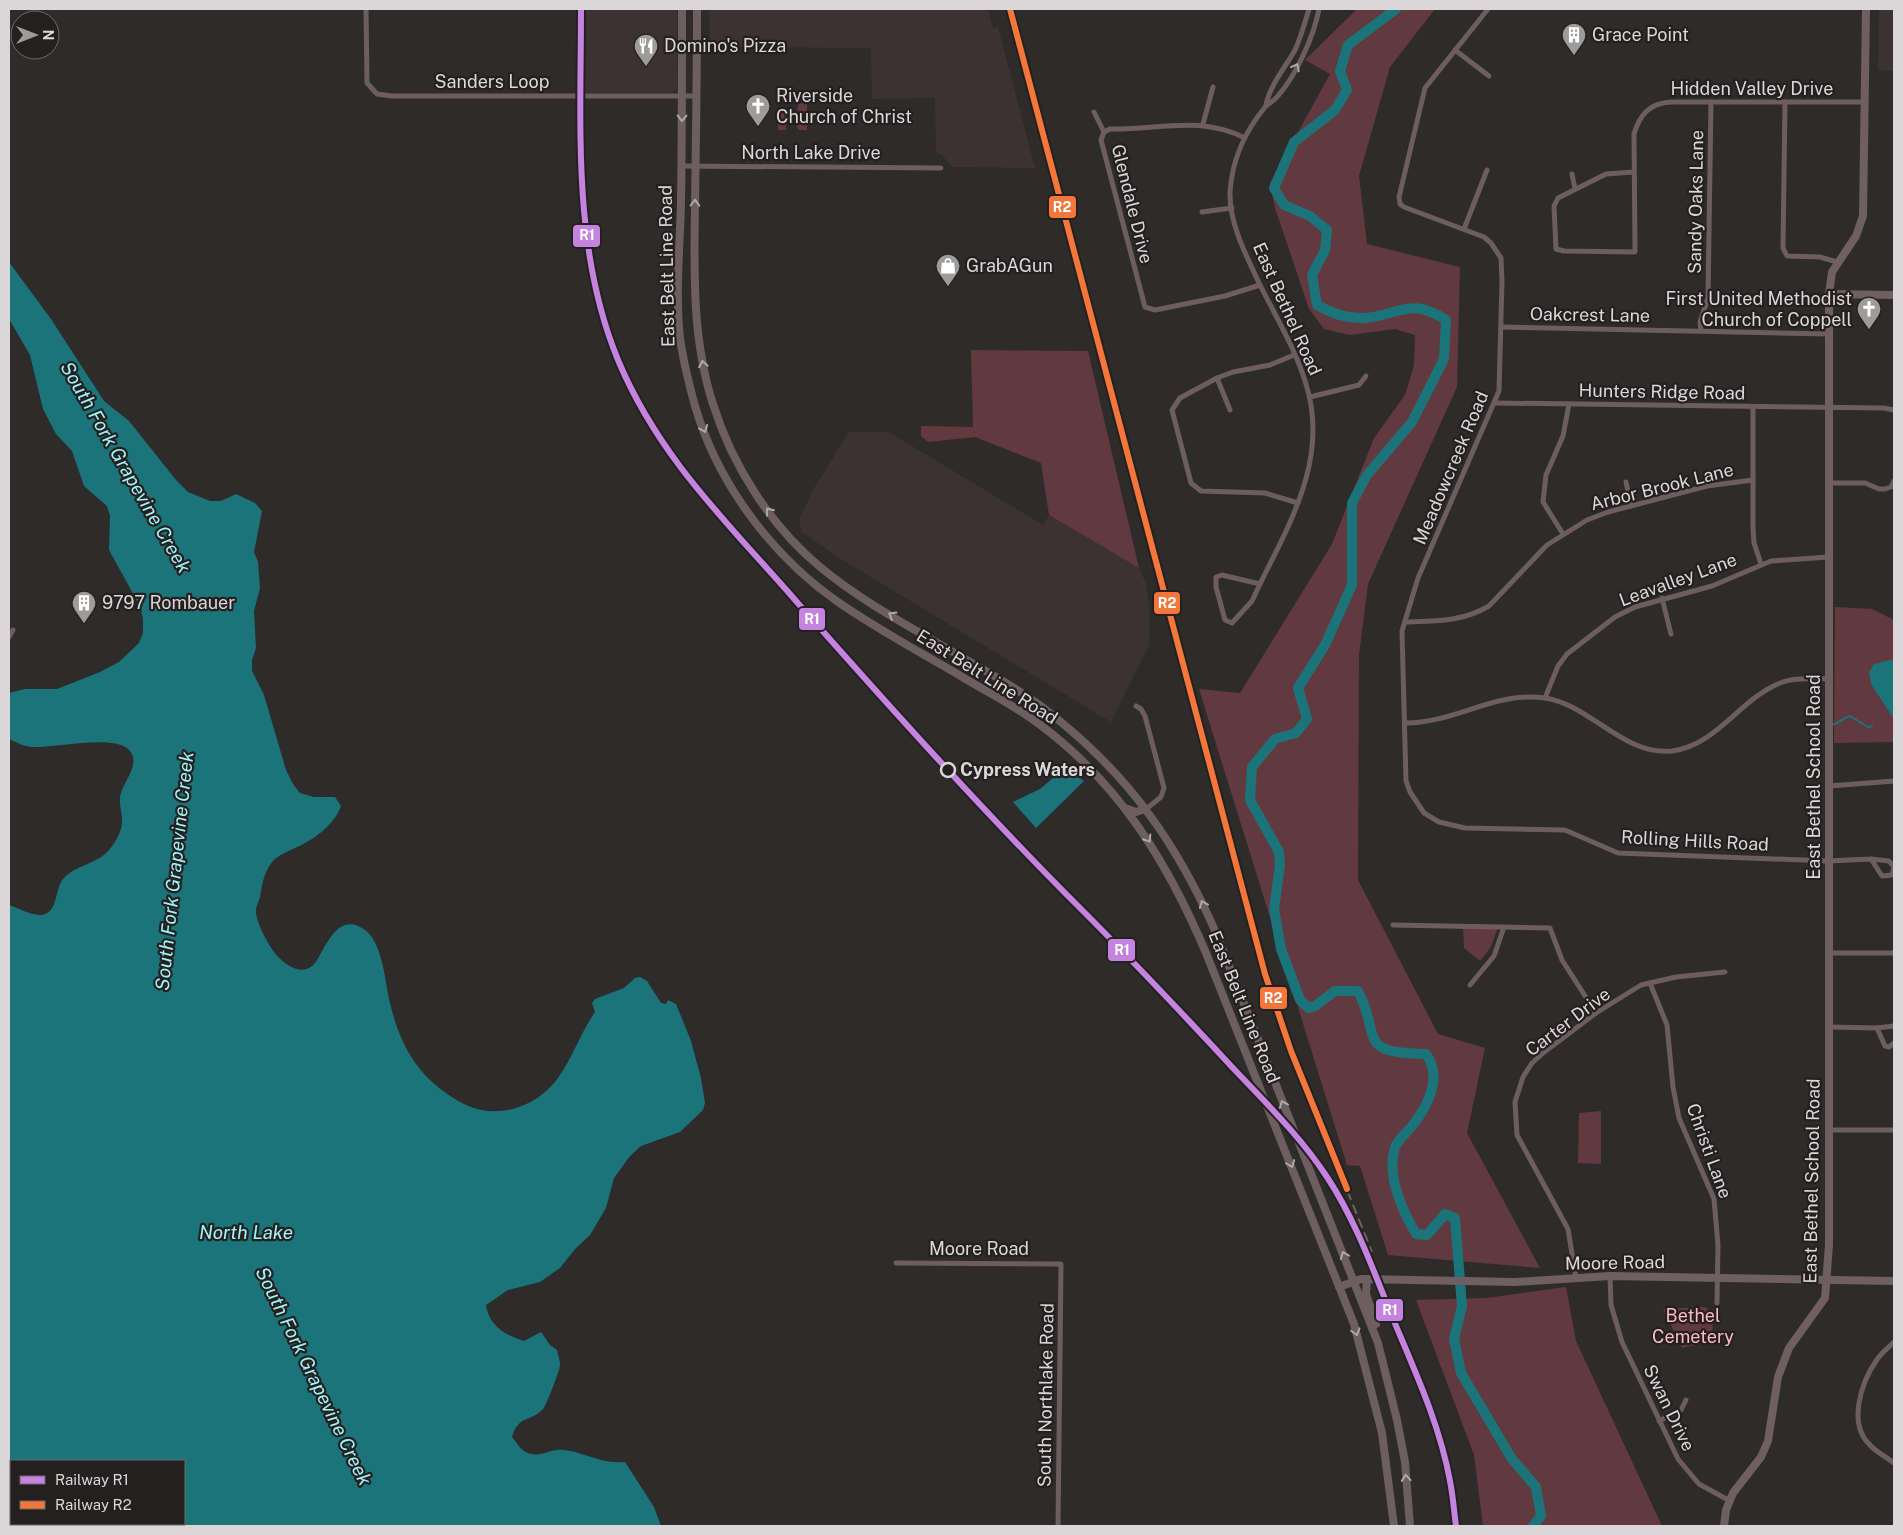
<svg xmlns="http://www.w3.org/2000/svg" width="1903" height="1535" viewBox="0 0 1903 1535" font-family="'Public Sans',sans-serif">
<rect width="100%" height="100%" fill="#2e2b2b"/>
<g fill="#3d3233">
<path d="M 586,9 L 677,9 L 677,88 L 671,93 L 585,93 Z"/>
<path d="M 709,9 L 988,9 L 993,28 L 998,27 L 1035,168 L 952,167 L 942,155 L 936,152 L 935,98 L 872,99 L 871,48 L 710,47 Z"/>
<path d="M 1879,9 L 1894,9 L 1894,71 L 1878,70 Z"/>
<path d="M 849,432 L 889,432 L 1043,525 L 1049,515 L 1139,568 L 1146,584 L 1150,612 L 1149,645 L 1111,722 L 839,558 L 802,532 L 799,520 L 814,488 Z"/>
</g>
<g fill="#633940">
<path d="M 1357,9 L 1435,9 L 1390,67 L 1359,176 L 1367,244 L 1460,267 L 1457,387 L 1368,584 L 1359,655 L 1358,880 L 1438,1034 L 1485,1048 L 1467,1133 L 1540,1268 L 1388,1255 L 1360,1166 L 1347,1165 L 1199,689 L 1240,693 L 1332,544 L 1374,438 L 1405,395 L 1414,365 L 1415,335 L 1395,329 L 1350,335 L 1324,329 L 1309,309 L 1275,208 L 1270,183 L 1330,74 L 1305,60 Z"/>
<path d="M 798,103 L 807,104 L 807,130 L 799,130 L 797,127 Z"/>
<rect x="778" y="110" width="8" height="20"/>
<path d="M 971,350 L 1088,351 L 1139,568 L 1049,515 L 1041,463 L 975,437 L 928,442 L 921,436 L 921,426 L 973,427 Z"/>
<path d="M 1835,607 L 1872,609 L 1894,620 L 1894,742 L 1834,743 Z"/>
<path d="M 1463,926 L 1498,927 L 1491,947 L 1480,961 L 1464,948 Z"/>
<path d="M 1601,1111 L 1601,1164 L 1578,1163 L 1579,1113 Z"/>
<path d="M 1566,1287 L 1576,1341 L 1662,1526 L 1483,1526 L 1474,1455 L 1416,1300 L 1487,1298 Z"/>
<path d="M 1705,1307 L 1713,1313 L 1712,1340 L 1682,1348 L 1663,1309 Z"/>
</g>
<g fill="#1b747a" fill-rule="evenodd">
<path d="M 9,262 L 51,319 L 104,401 L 129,421 L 176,480 L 188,492 L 210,501 L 221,501 L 236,494 L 255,503 L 262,511 L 254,552 L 258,562 L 260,588 L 254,611 L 256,648 L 252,660 L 252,671 L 264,695 L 286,770 L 293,784 L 300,793 L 314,797 L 335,797 L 341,806 C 336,821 319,836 305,843 C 295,849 280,853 272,862 C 264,872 262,885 260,897 C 259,901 256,906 256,911 C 256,923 268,943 274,952 C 284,965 305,980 317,960 C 327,944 339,911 365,930 C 383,943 385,983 390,1003 C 401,1050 422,1083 466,1105 C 498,1120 537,1107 558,1078 C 573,1057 581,1032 595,1012 L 592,1003 L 595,999 L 624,988 L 635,978 L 640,977 L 647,981 L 661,1003 L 666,1004 L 668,1000 L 676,1004 L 691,1041 L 701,1078 L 705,1103 L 703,1110 L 680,1132 L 641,1146 L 630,1156 L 614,1178 L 606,1208 L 590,1235 L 575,1249 L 560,1268 L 540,1282 L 508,1290 L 486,1305 C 489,1326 505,1335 524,1341 L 541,1332 L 550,1345 L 557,1350 C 558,1354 560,1361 560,1365 C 560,1370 546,1406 543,1409 C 530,1423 519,1414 512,1437 C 517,1443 520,1450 528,1453 C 541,1458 551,1448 563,1450 C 586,1452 598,1464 625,1462 L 654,1507 L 661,1526 L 9,1526 L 9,905 C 19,908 35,918 45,914 C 58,910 55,887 64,878 C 76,865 97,864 109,850 C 115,843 123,830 122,820 C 122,812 119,804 120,797 C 122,782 144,762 127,748 C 109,735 55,748 33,747 C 25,747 18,743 11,740 L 9,738 L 9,693 L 25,689 L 57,689 L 100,672 L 119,662 L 139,643 L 143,633 L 143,620 L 141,608 L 109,550 L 110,516 L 107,506 L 84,486 L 72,451 L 56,434 L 43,409 L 30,355 L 9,319 ZM 11,1461 L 184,1461 L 184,1524 L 11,1524 Z"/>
<path d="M 1894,659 L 1894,719 L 1871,684 L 1869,672 L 1874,664 Z"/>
<path d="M 1066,767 L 1084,781 L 1036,828 L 1013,802 L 1040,789 Z"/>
</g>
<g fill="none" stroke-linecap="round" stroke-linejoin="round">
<path stroke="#1b747a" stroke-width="2" d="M 1830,725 C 1838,725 1842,718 1850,716 L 1868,727 L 1872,726"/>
<path stroke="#1b747a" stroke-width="10" d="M 1396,9 L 1348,45 L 1340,71 L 1347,90 L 1335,110 L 1294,142 L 1274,188 L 1284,205 L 1310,216 L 1327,230 L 1325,250 L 1312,275 L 1317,305 C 1332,313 1346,319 1364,318 C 1398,316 1409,296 1446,320 L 1444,359 L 1412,422 L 1367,475 L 1352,503 L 1352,585 L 1325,645 L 1298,688 L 1307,719 L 1296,733 L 1275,739 L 1252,767 L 1250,800 L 1279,852 L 1280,865 L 1274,909 L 1281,949 L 1300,1000 L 1309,1008 L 1315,1006 L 1335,991 L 1358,991 C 1382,1038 1355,1053 1426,1054 C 1443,1077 1428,1106 1412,1126 C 1407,1132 1398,1140 1395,1147 C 1386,1176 1402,1210 1416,1234 L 1427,1235 L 1445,1214 L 1455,1218 L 1462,1306 L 1454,1339 L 1461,1373 L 1512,1459 L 1536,1487 L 1541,1516 L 1533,1526"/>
<g stroke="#6d5d60" stroke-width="5">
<path d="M 366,9 L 367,83 L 377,94 L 392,96 L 696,96"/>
<path d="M 1488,9 L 1425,88 L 1399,197 L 1400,204 L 1404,207 L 1484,237 L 1491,243 L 1501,258 L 1502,281 L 1499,391 L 1418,578 L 1402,631 L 1406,781 L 1410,792 L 1424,813 L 1439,822 L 1465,828 L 1565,830 L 1618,853 L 1828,861 L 1871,859 L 1889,861 L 1894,867 L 1892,875 L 1882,876 L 1871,859"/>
<path d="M 1455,50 L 1489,76"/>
<path d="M 1785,102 L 1783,248 L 1787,256 L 1820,257 L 1837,262"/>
<path d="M 1266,105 C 1270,85 1285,68 1295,50 C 1301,37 1305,22 1309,9"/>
<path d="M 1094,112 L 1104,132"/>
<path d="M 1203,124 L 1213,87"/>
<path d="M 1245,138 C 1199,115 1159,130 1110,129 L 1104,132 L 1101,140 L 1145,307 L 1155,310 L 1225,296 L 1260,285"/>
<path d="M 681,166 L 941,168"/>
<path d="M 1634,172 L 1606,174 L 1558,198 L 1554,206 L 1556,249 L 1564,251 L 1635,252 L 1634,134 C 1640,114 1650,103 1671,102 L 1865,102"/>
<path d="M 1572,174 L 1575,189"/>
<path d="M 1202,212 L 1232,208"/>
<path d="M 1464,229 L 1487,170"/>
<path d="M 1501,327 L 1829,334"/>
<path d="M 1701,331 L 1700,322 L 1708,298 L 1711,102"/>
<path d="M 1294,355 L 1270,365 L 1233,372 L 1217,378 L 1180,398 L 1172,410 L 1191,483 L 1201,491 L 1265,493 L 1298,503"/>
<path d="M 1217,378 L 1230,410"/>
<path d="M 1310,397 L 1359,385 L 1366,376"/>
<path d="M 1495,403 L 1884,408 L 1894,410"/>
<path d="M 1753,407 L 1753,528 L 1754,543 L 1761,564"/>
<path d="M 1626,482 L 1631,506"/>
<path d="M 1829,483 L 1865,483 L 1879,489 L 1885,489 L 1891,487 L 1894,481"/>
<path d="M 1563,534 L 1543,502 L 1546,475 L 1563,436 L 1569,404"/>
<path d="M 1222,575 L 1260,584 L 1252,601 L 1232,623 L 1225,620 L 1216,587 L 1216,577 Z"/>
<path d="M 1260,584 C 1291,521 1329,457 1306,384 C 1296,350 1276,317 1260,285 C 1247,257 1229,224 1230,192 C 1232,160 1245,131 1266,106 C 1269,103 1274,101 1277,97 C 1296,76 1314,36 1319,9"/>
<path d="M 1662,598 L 1671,634"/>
<path d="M 1405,622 C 1435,621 1462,622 1489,606 L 1547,545 L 1587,520 L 1608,512 L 1707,486 L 1753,480"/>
<path d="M 9,637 L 13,630"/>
<path d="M 1545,698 L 1558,666 L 1567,654 L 1615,617 L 1635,607 L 1712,586 L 1771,561 L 1829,557"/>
<path d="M 1136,706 L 1141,709 L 1145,716 L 1164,788 L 1161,797 L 1146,809"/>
<path d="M 1405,723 C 1456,723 1494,691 1545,698 C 1591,705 1623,756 1672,751 C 1717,745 1740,699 1780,683 C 1795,677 1813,679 1829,679"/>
<path d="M 1829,786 L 1894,781"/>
<path d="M 1393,925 L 1550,928 L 1562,960 L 1596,1013"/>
<path d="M 1829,953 L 1894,953"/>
<path d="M 1650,983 L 1667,1025 L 1673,1087 L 1679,1118 L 1714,1199 L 1718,1245 L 1717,1303"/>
<path d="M 1470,985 L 1494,956 L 1504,927"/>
<path d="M 1894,1026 L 1877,1028 L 1885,1046 L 1889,1047 L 1894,1043"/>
<path d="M 1828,1027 L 1877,1028"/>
<path d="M 1829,1130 L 1894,1130"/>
<path d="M 896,1263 L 1061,1264 L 1058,1526"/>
<path d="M 1610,1276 L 1611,1305 L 1622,1342 L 1678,1459 L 1699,1484 L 1730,1501"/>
<path d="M 1576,1278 L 1568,1229 L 1517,1135 L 1515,1102 L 1523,1077 L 1532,1063 L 1543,1053 L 1596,1013 L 1641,985 L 1676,977 L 1725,972"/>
<path d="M 1894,1342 C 1888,1348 1880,1354 1876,1361 C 1861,1383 1848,1423 1869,1444 C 1876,1452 1886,1457 1894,1463"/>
<path d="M 1659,1421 L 1681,1410 L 1686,1400"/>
</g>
<g stroke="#6f5f62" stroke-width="8">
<path d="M 1829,294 L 1894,295"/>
<path d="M 1339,1287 L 1361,1279 L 1515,1282 L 1610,1276 L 1894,1281"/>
<path d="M 1724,1526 L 1726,1510 L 1733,1493 L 1761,1457 L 1768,1441 L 1778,1377 L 1789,1348 L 1825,1298 L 1829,1245 L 1829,294 L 1832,272 L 1856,236 L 1863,216 L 1866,9"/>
</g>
<g stroke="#6d5e61" stroke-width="8">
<path d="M 682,9 C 682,73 682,138 681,203 C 680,247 675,293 680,338 C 683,360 689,384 695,406 C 718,484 772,556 838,602 C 877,629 918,651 959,675 C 985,691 1014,705 1039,724 C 1119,783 1168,863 1206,953 L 1354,1324 L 1382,1433 L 1394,1526"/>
<path d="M 697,9 C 697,74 696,139 695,205 C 694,272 692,339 713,404 C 732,465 770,525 819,566 C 863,603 916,630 965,659 C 998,678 1032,697 1061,722 C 1133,781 1179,848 1216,933 L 1378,1343 L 1397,1420 L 1405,1462 L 1410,1526"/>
<path d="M 1125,808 L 1136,812 L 1146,809"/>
<path d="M 1367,1279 L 1366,1294 L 1376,1324"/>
</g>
<path stroke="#6d6365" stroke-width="2" stroke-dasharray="10 5" stroke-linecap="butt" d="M 1010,9 L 1265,974 L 1291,1051 L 1372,1252"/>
<defs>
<path id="rail-1" d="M 581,9 C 581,127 572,248 618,360 C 659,458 727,522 796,601 C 888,705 982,810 1081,909 C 1132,960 1182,1013 1232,1067 C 1265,1102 1301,1137 1327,1177 C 1354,1218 1371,1264 1389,1309 C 1412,1365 1439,1421 1450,1481 C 1453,1496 1454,1511 1456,1526"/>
<path id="rail-2" d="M 1010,9 L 1265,974 L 1291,1051 L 1347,1189"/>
</defs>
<use href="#rail-1" stroke="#252020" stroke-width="10"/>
<use href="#rail-2" stroke="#252020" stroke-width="10"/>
<use href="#rail-1" stroke="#c483df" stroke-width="6"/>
<use href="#rail-2" stroke="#f5763a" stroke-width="6"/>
</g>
<defs><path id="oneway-chevron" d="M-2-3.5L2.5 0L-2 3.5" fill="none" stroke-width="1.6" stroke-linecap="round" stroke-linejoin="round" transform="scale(1.25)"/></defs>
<use stroke="#afa6a8" href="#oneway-chevron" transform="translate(1296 67) rotate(-62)"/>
<g stroke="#afa7a8">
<use href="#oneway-chevron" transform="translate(682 118) rotate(91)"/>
<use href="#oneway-chevron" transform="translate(695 203) rotate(-89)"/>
<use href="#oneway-chevron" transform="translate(703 364) rotate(-100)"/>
<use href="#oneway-chevron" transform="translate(704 429) rotate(68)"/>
<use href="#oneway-chevron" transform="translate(769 511) rotate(-128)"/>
<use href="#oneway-chevron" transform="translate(892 615) rotate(-149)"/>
<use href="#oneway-chevron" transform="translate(1148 839) rotate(57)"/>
<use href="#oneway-chevron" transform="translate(1203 904) rotate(-113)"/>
<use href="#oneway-chevron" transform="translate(1283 1104) rotate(-112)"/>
<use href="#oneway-chevron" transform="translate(1291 1164) rotate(69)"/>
<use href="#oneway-chevron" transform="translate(1344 1255) rotate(-112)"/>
<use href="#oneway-chevron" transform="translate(1356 1332) rotate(74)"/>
<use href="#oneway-chevron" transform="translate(1406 1478) rotate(-95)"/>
</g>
<defs>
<symbol id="building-pin" viewBox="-11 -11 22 30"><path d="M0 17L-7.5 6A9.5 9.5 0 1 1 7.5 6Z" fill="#9e9b9b" stroke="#252020"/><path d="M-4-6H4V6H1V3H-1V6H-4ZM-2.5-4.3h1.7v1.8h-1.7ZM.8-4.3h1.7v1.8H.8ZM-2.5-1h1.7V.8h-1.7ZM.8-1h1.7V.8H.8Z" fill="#fff"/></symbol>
<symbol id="restaurant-pin" viewBox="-11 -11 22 30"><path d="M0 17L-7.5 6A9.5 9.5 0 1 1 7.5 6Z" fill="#9e9b9b" stroke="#252020"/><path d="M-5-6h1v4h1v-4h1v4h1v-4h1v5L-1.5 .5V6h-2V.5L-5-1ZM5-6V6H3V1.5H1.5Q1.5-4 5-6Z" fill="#fff"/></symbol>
<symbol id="church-pin" viewBox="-11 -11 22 30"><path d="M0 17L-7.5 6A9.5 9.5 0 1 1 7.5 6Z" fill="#9e9b9b" stroke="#252020"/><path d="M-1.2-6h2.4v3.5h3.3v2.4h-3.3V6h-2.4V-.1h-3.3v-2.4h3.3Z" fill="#fff"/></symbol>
<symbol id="shop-pin" viewBox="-11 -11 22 30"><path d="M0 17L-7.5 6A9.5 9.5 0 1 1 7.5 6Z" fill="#9e9b9b" stroke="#252020"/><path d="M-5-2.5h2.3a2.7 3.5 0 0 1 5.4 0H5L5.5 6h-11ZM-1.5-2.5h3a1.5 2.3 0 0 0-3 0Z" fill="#fff"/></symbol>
</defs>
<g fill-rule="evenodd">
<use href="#building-pin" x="1560" y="21" width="28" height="38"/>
<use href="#restaurant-pin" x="632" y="32" width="28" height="38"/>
<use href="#church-pin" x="744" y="92" width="28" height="38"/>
<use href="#shop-pin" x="934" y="252" width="28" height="38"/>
<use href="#church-pin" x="1855" y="295" width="28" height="38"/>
<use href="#building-pin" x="70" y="589" width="28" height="38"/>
</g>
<circle fill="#252020" stroke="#dbd7d8" stroke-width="2.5" cx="948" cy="770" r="7"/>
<g text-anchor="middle" stroke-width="4.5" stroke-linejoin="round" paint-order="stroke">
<g font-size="18" fill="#dbd7d8" stroke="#252020" text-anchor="start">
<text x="1592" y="41">Grace Point</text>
<text x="664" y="52">Domino's Pizza</text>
<text x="776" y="102">Riverside<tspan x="776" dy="21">Church of Christ</tspan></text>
<text x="966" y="272">GrabAGun</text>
<text x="1852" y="305" text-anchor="end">First United Methodist<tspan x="1852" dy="21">Church of Coppell</tspan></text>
<text x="102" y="609">9797 Rombauer</text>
</g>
<g font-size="18" fill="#dbd7d8" stroke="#252020">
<text x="492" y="88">Sanders Loop</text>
<text x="1752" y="95">Hidden Valley Drive</text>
<text x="811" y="159">North Lake Drive</text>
<text transform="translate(1696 202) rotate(-89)" y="6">Sandy Oaks Lane</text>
<text transform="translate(1132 204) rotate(76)" y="6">Glendale Drive</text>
<text transform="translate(667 266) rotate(-91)" y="6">East Belt Line Road</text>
<text transform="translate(1287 309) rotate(66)" y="6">East Bethel Road</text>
<text transform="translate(1590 315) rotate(1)" y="6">Oakcrest Lane</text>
<text transform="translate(1662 392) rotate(1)" y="6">Hunters Ridge Road</text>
<text transform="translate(1451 468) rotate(-67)" y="6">Meadowcreek Road</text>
<text transform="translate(1662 487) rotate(-14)" y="6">Arbor Brook Lane</text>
<text transform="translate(1678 580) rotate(-20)" y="6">Leavalley Lane</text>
<text transform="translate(987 677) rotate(32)" y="6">East Belt Line Road</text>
<text transform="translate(1814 777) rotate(-90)" y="6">East Bethel School Road</text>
<text transform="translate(1695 841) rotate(3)" y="6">Rolling Hills Road</text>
<text transform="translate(1244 1007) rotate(68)" y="6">East Belt Line Road</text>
<text transform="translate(1568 1022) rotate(-37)" y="6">Carter Drive</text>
<text transform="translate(1709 1151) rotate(70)" y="6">Christi Lane</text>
<text transform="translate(1812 1181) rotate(-89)" y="6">East Bethel School Road</text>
<text x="979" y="1255">Moore Road</text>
<text transform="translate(1615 1263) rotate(-1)" y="6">Moore Road</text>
<text transform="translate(1046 1395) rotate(-89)" y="6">South Northlake Road</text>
<text transform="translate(1669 1408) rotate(64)" y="6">Swan Drive</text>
</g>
<g font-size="18" font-weight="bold" fill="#dbd7d8" stroke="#252020" text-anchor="start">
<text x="960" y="776">Cypress Waters</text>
</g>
<g font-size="18" fill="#ffb9c3" stroke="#252020">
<text x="1693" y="1322">Bethel<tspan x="1693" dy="21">Cemetery</tspan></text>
</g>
<g font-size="19" font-style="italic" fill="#a0f3fa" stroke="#252020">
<text transform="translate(126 467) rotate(60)" y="7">South Fork Grapevine Creek</text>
<text transform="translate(174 871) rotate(-84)" y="7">South Fork Grapevine Creek</text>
<text x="246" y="1239">North Lake</text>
<text transform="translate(314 1376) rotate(64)" y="7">South Fork Grapevine Creek</text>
</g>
</g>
<g stroke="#252020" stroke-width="2">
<rect x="1048" y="195" width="29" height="24" rx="5" fill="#f5763a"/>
<rect x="572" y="224" width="29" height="24" rx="5" fill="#c483df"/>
<rect x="1153" y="591" width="28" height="24" rx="5" fill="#f5763a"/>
<rect x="798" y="607" width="28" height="24" rx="5" fill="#c483df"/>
<rect x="1107" y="938" width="29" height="24" rx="5" fill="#c483df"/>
<rect x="1259" y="986" width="29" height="24" rx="5" fill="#f5763a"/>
<rect x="1375" y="1298" width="29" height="24" rx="5" fill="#c483df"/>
</g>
<g font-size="14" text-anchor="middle" font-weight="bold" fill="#fff">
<text x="1062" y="212">R2</text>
<text x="587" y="240">R1</text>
<text x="1167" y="608">R2</text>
<text x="812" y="624">R1</text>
<text x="1122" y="955">R1</text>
<text x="1273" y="1003">R2</text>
<text x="1390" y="1315">R1</text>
</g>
<rect width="1903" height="1535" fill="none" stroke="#dbd7d8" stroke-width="20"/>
<rect x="10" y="1460" width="175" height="65" fill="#252020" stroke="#6e696a"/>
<rect x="20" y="1476" width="25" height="8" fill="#c483df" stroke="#6e696a"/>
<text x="55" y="1485" font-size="15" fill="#dbd7d8">Railway R1</text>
<rect x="20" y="1501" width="25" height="8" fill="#f5763a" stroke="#6e696a"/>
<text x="55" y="1510" font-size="15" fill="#dbd7d8">Railway R2</text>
<g transform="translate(35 35) rotate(90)"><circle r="24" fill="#252020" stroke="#6e696a"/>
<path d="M0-4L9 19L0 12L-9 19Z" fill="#9e9b9b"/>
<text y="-8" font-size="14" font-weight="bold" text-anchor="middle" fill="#dbd7d8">N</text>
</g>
</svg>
